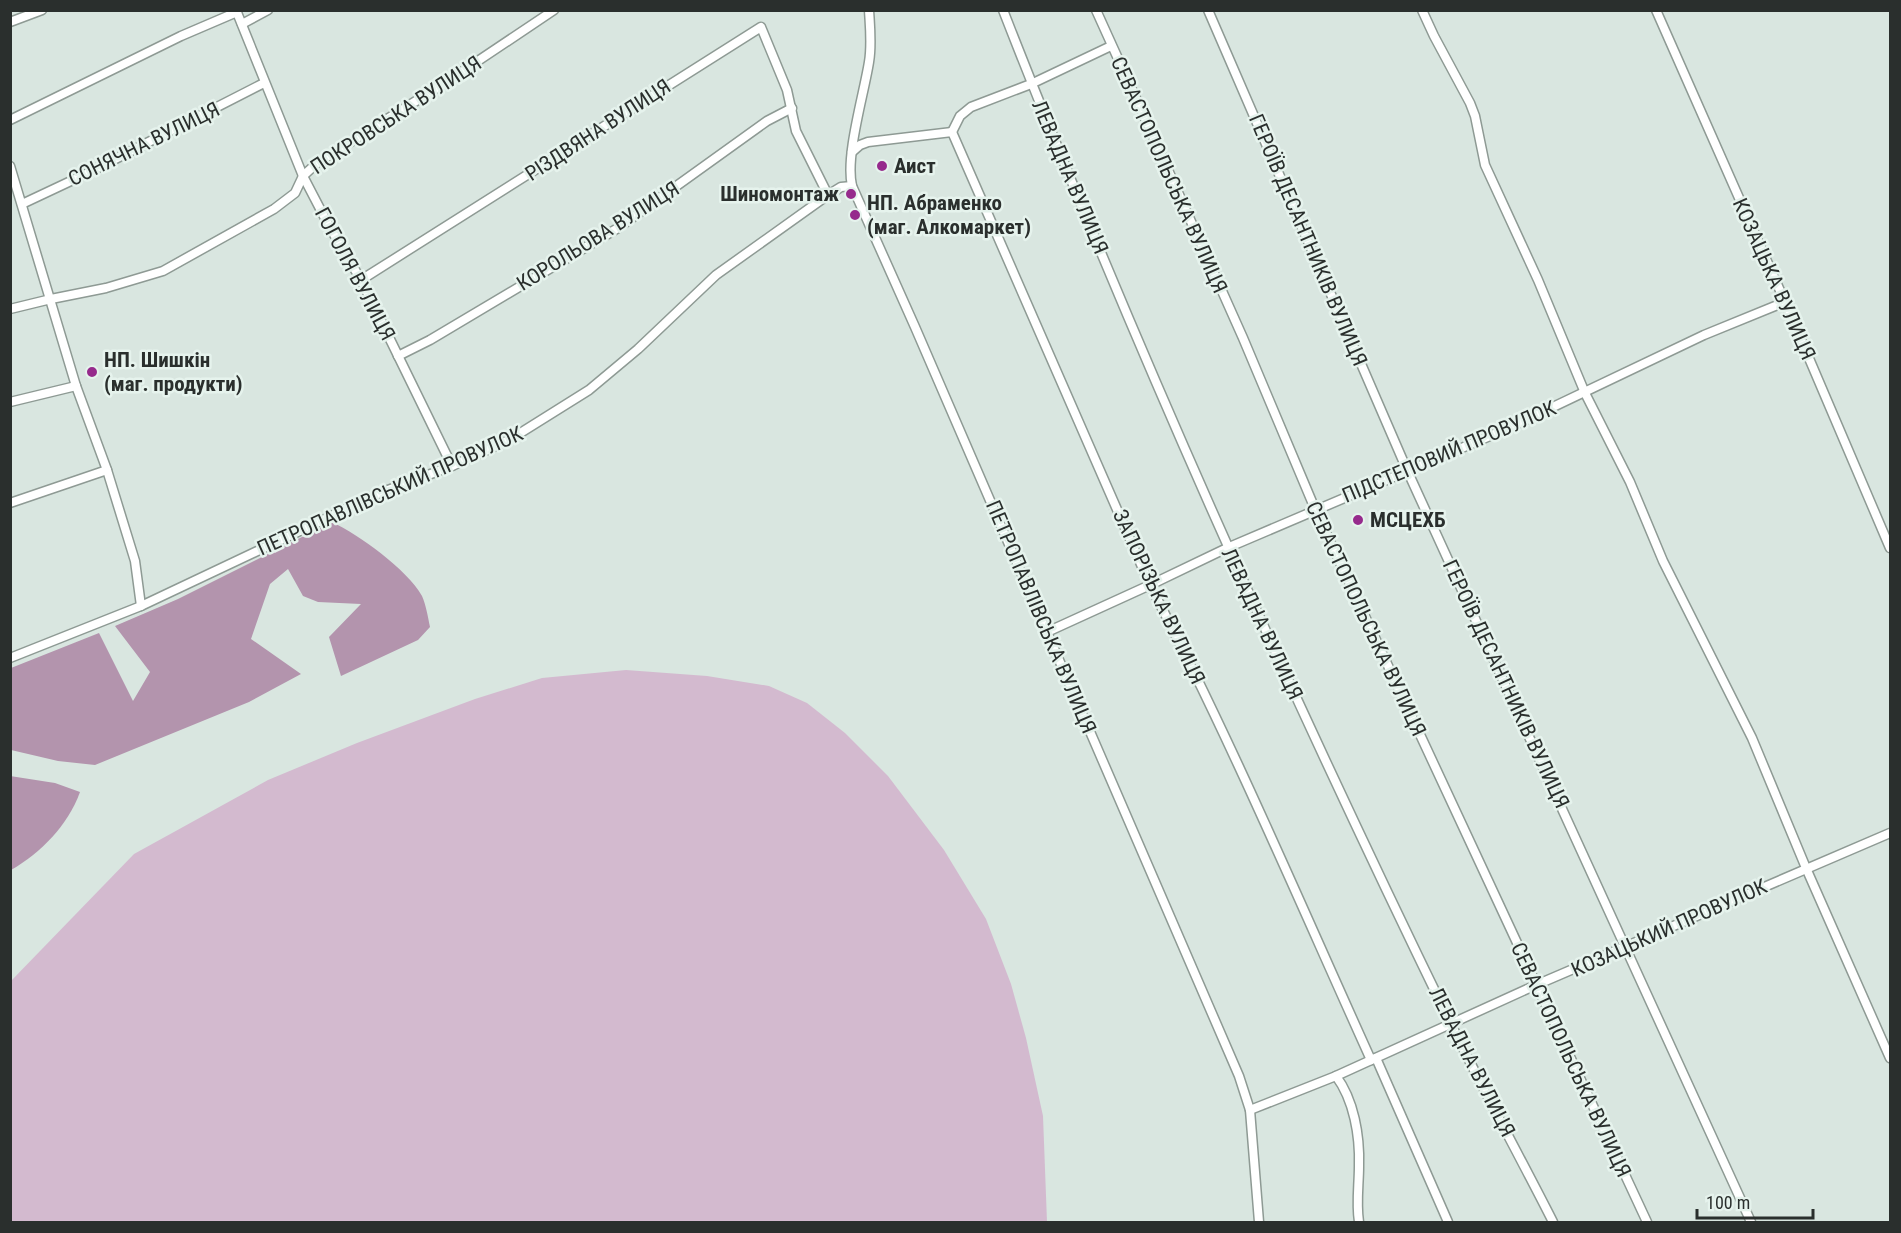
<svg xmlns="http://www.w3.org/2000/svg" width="1901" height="1233" viewBox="0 0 1901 1233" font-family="'Roboto Condensed',sans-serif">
<rect width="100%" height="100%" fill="#d9e6e0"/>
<path fill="#d3bacf" d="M 626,670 L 707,676 L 769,686 L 807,703 L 845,733 L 888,776 L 944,850 L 986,919 L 1011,984 L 1026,1038 L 1043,1116 L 1047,1222 L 11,1222 L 11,981 L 134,854 L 268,780 L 357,743 L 475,699 L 542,678 Z"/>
<g fill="#b394ad">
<path d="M 332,522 C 359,535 407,569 422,596 C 426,605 428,617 430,627 L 418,640 L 341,676 L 329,637 L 361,604 L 318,602 L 303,596 L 288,569 L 270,584 L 251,639 L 301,674 L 249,702 L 95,765 L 58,761 L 11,750 L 11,668 L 99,633 L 133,701 L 150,672 L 115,626 L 178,599 Z"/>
<path d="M 10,776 L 55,783 L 80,792 C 68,825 41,853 11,870 Z"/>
</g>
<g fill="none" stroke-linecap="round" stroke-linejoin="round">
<defs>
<g id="minor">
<path d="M 236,10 L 303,176 L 329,226 L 361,280 L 452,466"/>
<path d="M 869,10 C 870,27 872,45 869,62 C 864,94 845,156 852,186 L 915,327 L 1239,1076 L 1250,1110 L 1259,1222"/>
<path d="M 1003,10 C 1137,353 1288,689 1449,1020 C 1482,1088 1519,1155 1553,1222"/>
<path d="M 1096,10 L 1139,105 L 1243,338 L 1315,509 L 1647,1222"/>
<path d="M 1208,10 L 1407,470 L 1751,1222"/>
<path d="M 1422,10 L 1434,36 L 1470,103 L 1475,116 L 1485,165 L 1538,280 L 1585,393 L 1630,482 L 1663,561 L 1752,738 L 1806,868 L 1890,1058"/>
<path d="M 1656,10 L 1785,302 L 1890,548"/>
<path d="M 10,22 L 42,10"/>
<path d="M 242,24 L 268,10"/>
<path d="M 10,120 L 181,36 L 237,12"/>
<path d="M 952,132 L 1150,585 C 1231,740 1299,901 1371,1060"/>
<path d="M 952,132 L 960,116 L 971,107 L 1031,84 L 1111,46"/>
<path d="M 852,152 L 860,145 L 868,142 L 952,132"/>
<path d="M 10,166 L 76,386 L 107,470 L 135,561 L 141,606"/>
<path d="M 22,204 L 90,172 L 264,83"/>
<path d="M 361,280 L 761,27 L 787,90 L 796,131 L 828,195"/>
<path d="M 10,309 L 51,299 L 106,288 L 163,271 L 274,209 L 295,193 L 303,176 L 317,163 L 448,81 L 554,10"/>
<path d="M 398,356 L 430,340 L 618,228 L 767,121 L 792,108"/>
<path d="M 10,402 L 76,386"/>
<path d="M 10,503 L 107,470"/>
<path d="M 1047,632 L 1150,585 L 1227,548 L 1511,427 L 1704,335 L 1785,302"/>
<path d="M 10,658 L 141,606 L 380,493 L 452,466 L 509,440 L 589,390 L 638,349 L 716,275 L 828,195 L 841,187 L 852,186"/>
<path d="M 1376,1058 L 1448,1222"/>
<path d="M 1336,1076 C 1354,1100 1360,1136 1359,1166 C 1359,1185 1356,1203 1359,1222"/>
<path d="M 1250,1110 L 1336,1076 L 1536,985 L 1890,833"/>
</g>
</defs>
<use href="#minor" stroke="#8e9a94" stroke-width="11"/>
<use href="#minor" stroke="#fff" stroke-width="8"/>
</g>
<g fill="#962a8c" stroke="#e6f3ed" stroke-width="2">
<circle cx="882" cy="166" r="6"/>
<circle cx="851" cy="194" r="6"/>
<circle cx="855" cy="215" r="6"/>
<circle cx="92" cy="372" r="6"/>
<circle cx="1358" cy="520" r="6"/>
</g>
<g text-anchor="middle" stroke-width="5" stroke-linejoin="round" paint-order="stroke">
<g font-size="21" fill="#2a2f2d" stroke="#e6f3ed">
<text transform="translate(396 115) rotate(-33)" y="7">ПОКРОВСЬКА ВУЛИЦЯ</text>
<text transform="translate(598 130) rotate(-33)" y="7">РІЗДВЯНА ВУЛИЦЯ</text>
<text transform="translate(144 144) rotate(-26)" y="7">СОНЯЧНА ВУЛИЦЯ</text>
<text transform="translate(1169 175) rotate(66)" y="7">СЕВАСТОПОЛЬСЬКА ВУЛИЦЯ</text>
<text transform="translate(1070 177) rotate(67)" y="7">ЛЕВАДНА ВУЛИЦЯ</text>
<text transform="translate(598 236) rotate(-32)" y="7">КОРОЛЬОВА ВУЛИЦЯ</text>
<text transform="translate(1308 240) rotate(67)" y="7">ГЕРОЇВ ДЕСАНТНИКІВ ВУЛИЦЯ</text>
<text transform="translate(355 274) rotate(62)" y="7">ГОГОЛЯ ВУЛИЦЯ</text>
<text transform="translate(1774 279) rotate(66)" y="7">КОЗАЦЬКА ВУЛИЦЯ</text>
<text transform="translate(1449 452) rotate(-23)" y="7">ПІДСТЕПОВИЙ ПРОВУЛОК</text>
<text transform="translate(390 491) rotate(-24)" y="7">ПЕТРОПАВЛІВСЬКИЙ ПРОВУЛОК</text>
<text transform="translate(1159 597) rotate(65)" y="7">ЗАПОРІЗЬКА ВУЛИЦЯ</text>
<text transform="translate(1041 617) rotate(67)" y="7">ПЕТРОПАВЛІВСЬКА ВУЛИЦЯ</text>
<text transform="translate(1366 619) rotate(65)" y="7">СЕВАСТОПОЛЬСЬКА ВУЛИЦЯ</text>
<text transform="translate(1262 624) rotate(65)" y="7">ЛЕВАДНА ВУЛИЦЯ</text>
<text transform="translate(1506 684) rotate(65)" y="7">ГЕРОЇВ ДЕСАНТНИКІВ ВУЛИЦЯ</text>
<text transform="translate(1669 928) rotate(-24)" y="7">КОЗАЦЬКИЙ ПРОВУЛОК</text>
<text transform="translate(1571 1060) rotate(65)" y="7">СЕВАСТОПОЛЬСЬКА ВУЛИЦЯ</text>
<text transform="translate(1472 1062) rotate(63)" y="7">ЛЕВАДНА ВУЛИЦЯ</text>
</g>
<g font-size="21" font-weight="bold" fill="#2a2f2d" stroke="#e6f3ed" text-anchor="start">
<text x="894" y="173">Аист</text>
<text x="839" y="201" text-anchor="end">Шиномонтаж</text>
<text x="867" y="210">НП. Абраменко<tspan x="867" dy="24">(маг. Алкомаркет)</tspan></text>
<text x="104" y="367">НП. Шишкін<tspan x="104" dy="24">(маг. продукти)</tspan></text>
<text x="1370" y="527">МСЦЕХБ</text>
</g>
</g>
<rect width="1901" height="1233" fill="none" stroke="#2a2f2d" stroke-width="24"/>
<path d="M1697 1209v9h116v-9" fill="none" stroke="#2a2f2d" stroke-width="3"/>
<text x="1706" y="1209" font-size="18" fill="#2a2f2d" stroke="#e6f3ed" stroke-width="4.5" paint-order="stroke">100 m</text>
</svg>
